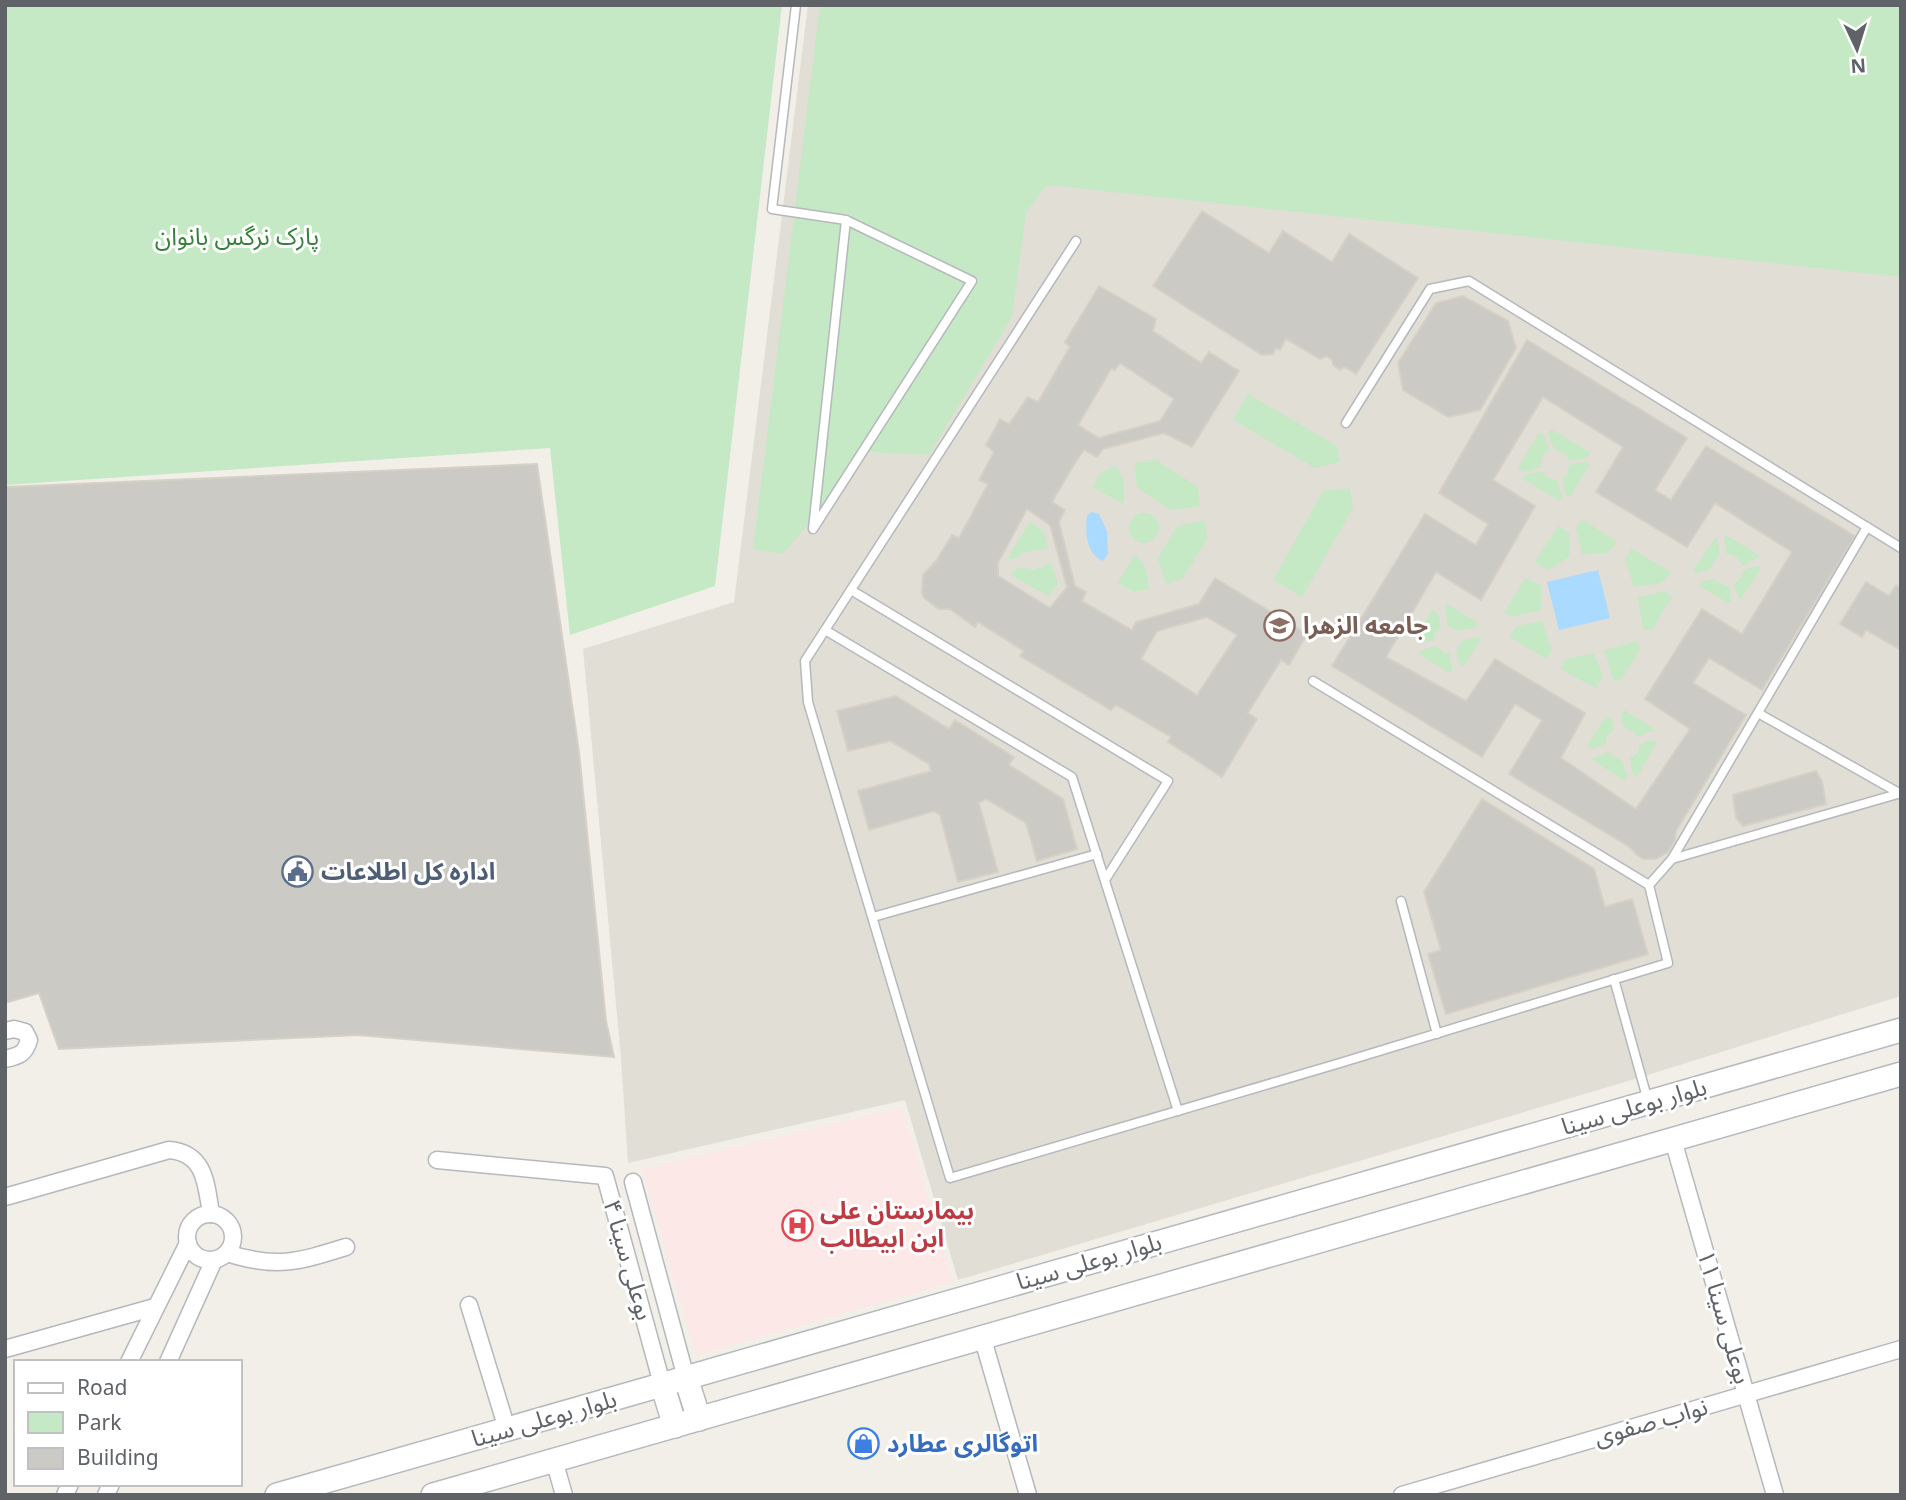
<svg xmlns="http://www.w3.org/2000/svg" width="1906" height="1500" viewBox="0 0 1906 1500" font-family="'Noto Sans','Noto Sans Arabic',sans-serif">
<rect width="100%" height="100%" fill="#f1efe8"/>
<path fill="#e1ded6" d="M 808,5 L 1901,5 L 1901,996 L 1625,1082 L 958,1280 L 905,1100 L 628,1163 L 621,1058 L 583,649 L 734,602 Z"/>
<path fill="#fce8e6" d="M 902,1108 L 953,1282 L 696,1355 L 642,1169 Z"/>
<g fill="#c5e8c5">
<path d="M 5,5 L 782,5 L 715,586 L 570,635 L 550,448 L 5,485 Z"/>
<path d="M 820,5 L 1901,5 L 1901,277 L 1047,185 L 1026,212 L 1012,317 L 929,455 L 869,452 L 783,554 L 753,549 Z"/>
<path d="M 1248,394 L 1337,446 L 1340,462 L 1315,468 L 1233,420 Z"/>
<path d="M 1551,429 L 1590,452 L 1587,458 L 1570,461 L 1564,453 L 1554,449 L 1548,433 Z"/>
<path d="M 1539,433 L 1544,435 L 1549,450 L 1542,456 L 1540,467 L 1524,472 L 1518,468 Z"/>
<path d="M 1156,460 L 1198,487 L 1200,506 L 1171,510 L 1137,488 L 1135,463 Z"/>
<path d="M 1586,462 L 1590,464 L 1570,497 L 1566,495 L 1562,479 L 1567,474 L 1570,464 Z"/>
<path d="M 1115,466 C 1126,478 1125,489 1123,504 L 1093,487 L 1101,472 Z"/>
<path d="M 1541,471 L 1548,478 L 1557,480 L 1562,497 L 1560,501 L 1523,479 L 1525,475 Z"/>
<path d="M 1350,488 L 1353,508 L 1302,597 L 1273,580 L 1323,491 Z"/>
<circle cx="1144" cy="528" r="15"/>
<path d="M 1582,519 L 1617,542 L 1608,553 L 1582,554 L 1576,528 Z"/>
<path d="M 1204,520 L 1208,538 L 1182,579 L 1166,584 L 1158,558 L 1177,526 Z"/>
<path d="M 1030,522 L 1043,530 L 1048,548 C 1038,551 1030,550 1021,553 L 1018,558 L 1007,559 Z"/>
<path d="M 1558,526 L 1570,533 L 1569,557 L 1548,570 L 1535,562 Z"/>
<path d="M 1726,535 L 1760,556 L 1743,566 L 1737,557 L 1726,553 L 1724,539 Z"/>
<path d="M 1715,538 L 1718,540 L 1720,555 L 1714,561 L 1711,569 L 1696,573 L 1693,571 Z"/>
<path d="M 1632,549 L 1671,572 L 1662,583 L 1634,587 L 1625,559 Z"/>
<path d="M 1134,555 C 1147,563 1147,574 1149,589 L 1134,592 L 1118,583 Z"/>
<path d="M 1051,563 L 1058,583 L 1048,596 L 1011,575 L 1014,570 L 1021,567 L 1034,570 Z"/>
<path d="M 1758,566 L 1762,567 L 1741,599 L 1738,597 L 1734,584 L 1742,577 L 1743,570 Z"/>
<path d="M 1525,578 L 1541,585 L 1541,610 L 1512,617 L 1504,613 Z"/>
<path d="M 1714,579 L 1719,583 L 1728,586 L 1732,599 L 1729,603 L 1699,586 L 1702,582 Z"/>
<path d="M 1664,591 L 1672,597 L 1652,630 L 1643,630 L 1638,598 Z"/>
<path d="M 1447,604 L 1478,623 L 1476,627 L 1459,631 L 1448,626 L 1445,608 Z"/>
<path d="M 1432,610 L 1438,613 L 1441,627 L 1435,634 L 1434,640 L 1420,643 L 1415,640 Z"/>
<path d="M 1542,621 L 1552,651 L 1546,659 L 1510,637 L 1517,626 Z"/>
<path d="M 1478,637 L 1481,639 L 1463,667 L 1460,665 L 1456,651 L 1462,641 Z"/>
<path d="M 1637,641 L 1641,648 L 1621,680 L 1613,680 L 1605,650 Z"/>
<path d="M 1436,646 L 1444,653 L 1449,653 L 1453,669 L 1450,673 L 1419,654 L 1422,650 Z"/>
<path d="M 1594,653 L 1603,676 L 1596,688 L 1560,669 L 1566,659 Z"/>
<path d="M 1624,710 L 1656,730 L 1637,736 L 1633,731 L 1625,729 L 1621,716 Z"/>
<path d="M 1606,716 L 1612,719 L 1614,730 L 1607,735 L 1606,743 L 1593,749 L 1587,746 Z"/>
<path d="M 1652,740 L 1657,742 L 1637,777 L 1633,774 L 1630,759 L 1638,753 L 1640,744 Z"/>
<path d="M 1610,752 L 1613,756 L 1622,760 L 1627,777 L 1625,781 L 1591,759 Z"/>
</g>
<g fill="#aadaff">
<path d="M 1091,512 L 1099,514 L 1107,531 L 1108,554 L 1103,561 C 1086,554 1085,532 1087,516 Z"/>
<path d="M 1598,570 L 1610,618 L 1559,630 L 1547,582 Z"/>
</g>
<g fill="#cccac5" stroke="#d6d1c6" stroke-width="2" fill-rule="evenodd">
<path d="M 1202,211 L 1269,253 L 1283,231 L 1332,262 L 1349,234 L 1418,278 L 1356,374 L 1345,367 L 1340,370 L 1333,365 L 1332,360 L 1326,356 L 1320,359 L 1286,339 L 1280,350 L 1276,348 L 1273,354 L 1262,355 L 1153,286 Z"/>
<path d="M 1099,286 L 1156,319 L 1153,331 L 1201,363 L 1209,352 L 1239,371 L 1192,447 L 1164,433 L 1103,449 L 1097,457 L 1084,450 L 1075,463 L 1052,502 L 1065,510 L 1059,522 L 1075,586 L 1086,592 L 1082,601 L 1132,630 L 1136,622 L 1199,604 L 1215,578 L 1307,634 L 1289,665 L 1281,660 L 1248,713 L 1257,719 L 1222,777 L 1168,742 L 1171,737 L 1116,705 L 1111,710 L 1020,656 L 1024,651 L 978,622 L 975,627 L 950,609 L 939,609 L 924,598 L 922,592 L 923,575 L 936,561 L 952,535 L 959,538 L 988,484 L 979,480 L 994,452 L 986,445 L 1000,419 L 1009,424 L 1028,397 L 1038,402 L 1070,347 L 1065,342 ZM 1120,363 L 1174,399 L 1160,421 L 1099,438 L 1078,425 L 1111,369 L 1115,370 ZM 1027,509 L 1050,525 L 1067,587 L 1050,608 L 998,576 L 998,563 ZM 1207,617 L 1237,635 L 1197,695 L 1141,659 L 1157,631 Z"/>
<path d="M 1463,296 L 1508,321 L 1516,348 L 1480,410 L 1448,417 L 1403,390 L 1398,363 L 1436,303 Z"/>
<path d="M 1527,340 L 1687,438 L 1655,490 L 1671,500 L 1706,446 L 1855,536 L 1762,690 L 1709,658 L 1693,683 L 1746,715 L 1676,831 L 1675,840 L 1668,852 L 1656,859 L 1644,859 L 1637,855 L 1628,846 L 1509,774 L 1542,720 L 1515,704 L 1482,757 L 1332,666 L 1425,514 L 1476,545 L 1488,524 L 1439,493 ZM 1543,397 L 1623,447 L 1596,492 L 1687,547 L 1715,503 L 1792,552 L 1742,634 L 1702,609 L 1645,699 L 1690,729 L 1636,809 L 1561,758 L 1585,713 L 1495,659 L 1466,701 L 1386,657 L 1436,572 L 1481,600 L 1535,506 L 1493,480 Z"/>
<path d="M 537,464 L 579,752 L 606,1021 L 614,1057 L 358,1035 L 59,1049 L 39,993 L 5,1003 L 5,487 Z"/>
<path d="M 1866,582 L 1889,596 L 1896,585 L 1901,588 L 1901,650 L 1866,630 L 1862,637 L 1840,624 Z"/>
<path d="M 896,696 L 949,729 L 955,720 L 1014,757 L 1009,765 L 1063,799 L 1077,849 L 1037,861 L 1026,823 L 986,799 L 979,803 L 998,872 L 958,882 L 940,815 L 934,811 L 869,830 L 858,791 L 931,771 L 929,764 L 890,741 L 848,751 L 837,711 Z"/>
<path d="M 1816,771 L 1822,781 L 1826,804 L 1743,826 L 1736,818 L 1733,795 Z"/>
<path d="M 1482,799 L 1594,869 L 1605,907 L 1632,899 L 1648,954 L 1446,1014 L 1428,954 L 1441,950 L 1424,892 Z"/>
</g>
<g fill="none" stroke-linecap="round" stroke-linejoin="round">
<defs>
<g id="service">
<path d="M 796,5 L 772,209 L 846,220 L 972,281 L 813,529 L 846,220"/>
<path d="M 1076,241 L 805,661 L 808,702 L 950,1178 L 1340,1063 L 1668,963 L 1649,885 L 1672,859 L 1901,793"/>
<path d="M 1346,423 L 1430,289 L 1469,281 L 1901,548"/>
<path d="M 851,590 L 1168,781 L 1105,880"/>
<path d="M 825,630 L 1072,777 L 1178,1111"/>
<path d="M 1313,681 L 1649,885"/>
<path d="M 1758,713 L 1899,793"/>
<path d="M 1672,859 L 1867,527"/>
<path d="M 1401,901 L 1437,1034"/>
<path d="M 873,917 L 1097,854"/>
<path d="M 1614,979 L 1648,1101"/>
</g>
<g id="minor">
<path d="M 5,1031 L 14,1029 L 25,1032 L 29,1040 C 25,1054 19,1056 5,1059"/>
<path d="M 1673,1140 L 1775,1495"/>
<path d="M 437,1160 L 605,1176 L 662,1384"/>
<path d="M 633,1182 L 686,1378"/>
<path d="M 5,1197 L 169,1150 C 205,1153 206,1183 211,1214"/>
<circle cx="210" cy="1237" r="23"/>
<path d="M 227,1253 C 276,1269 298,1262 346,1247"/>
<path d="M 469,1305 L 507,1429"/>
<path d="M 982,1336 L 1028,1495"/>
<path d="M 5,1349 L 155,1307"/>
<path d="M 129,1362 L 188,1243"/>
<path d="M 168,1362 L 214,1260"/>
<path d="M 554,1460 L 564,1495"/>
<path d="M 65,1495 L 70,1484"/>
<path d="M 106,1495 L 111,1484"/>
<path d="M 1402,1495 L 1901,1349"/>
</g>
<g id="secondary">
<path d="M 686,1378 L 699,1419"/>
<path d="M 662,1384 L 675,1426"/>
<path d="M 277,1495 L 1901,1030"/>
<path d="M 433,1495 L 1901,1074"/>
</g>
</defs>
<use href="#service" stroke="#b5b8bc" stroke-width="11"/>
<use href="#minor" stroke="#b5b8bc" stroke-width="19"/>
<use href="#secondary" stroke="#b6babf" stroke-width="26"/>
<use href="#service" stroke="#fff" stroke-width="8"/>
<use href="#minor" stroke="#fff" stroke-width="16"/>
<use href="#secondary" stroke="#fff" stroke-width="23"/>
</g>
<defs>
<symbol id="university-ring" viewBox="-11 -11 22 22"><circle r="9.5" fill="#fff" stroke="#8d6e63" stroke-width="1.5"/><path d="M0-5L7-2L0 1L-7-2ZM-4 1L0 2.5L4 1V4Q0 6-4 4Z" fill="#8d6e63"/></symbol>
<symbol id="civic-ring" viewBox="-11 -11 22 22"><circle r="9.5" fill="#fff" stroke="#5c6f8a" stroke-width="1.5"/><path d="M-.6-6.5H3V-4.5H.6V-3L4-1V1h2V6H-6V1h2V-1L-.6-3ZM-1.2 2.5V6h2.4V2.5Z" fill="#5c6f8a"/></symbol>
<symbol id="hospital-ring" viewBox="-11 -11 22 22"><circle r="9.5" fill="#fff" stroke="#e0444e" stroke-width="1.5"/><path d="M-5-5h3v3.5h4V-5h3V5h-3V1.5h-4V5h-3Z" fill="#e0444e"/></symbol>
<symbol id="shop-ring" viewBox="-11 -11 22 22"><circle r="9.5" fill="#fff" stroke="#3f7fe0" stroke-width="1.5"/><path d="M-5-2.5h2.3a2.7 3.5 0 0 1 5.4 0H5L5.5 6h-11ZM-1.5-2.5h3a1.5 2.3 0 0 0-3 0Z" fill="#3f7fe0"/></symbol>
</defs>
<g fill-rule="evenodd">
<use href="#university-ring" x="1262" y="608" width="35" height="35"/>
<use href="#civic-ring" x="280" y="854" width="35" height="35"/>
<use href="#hospital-ring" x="780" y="1208" width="35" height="35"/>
<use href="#shop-ring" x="846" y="1426" width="35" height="35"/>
</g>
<g text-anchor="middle" stroke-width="6" stroke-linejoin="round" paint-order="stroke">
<g font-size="24" fill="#348238" stroke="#fff">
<text x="237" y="245">پارک نرگس بانوان</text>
</g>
<g font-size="24" font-weight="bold" fill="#785e54" stroke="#fff" text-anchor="start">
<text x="1303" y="634">جامعه الزهرا</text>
</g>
<g font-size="24" font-weight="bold" fill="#4e5e75" stroke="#fff" text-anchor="start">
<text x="321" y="880">اداره کل اطلاعات</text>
</g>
<g font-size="24" fill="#5f6368" stroke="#fff">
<text transform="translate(1634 1107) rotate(-16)" y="8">بلوار بوعلی سینا</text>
<text transform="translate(628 1260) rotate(74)" y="8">بوعلی سینا ۴</text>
<text transform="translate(1089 1262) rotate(-16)" y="8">بلوار بوعلی سینا</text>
<text transform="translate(1724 1317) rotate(74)" y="8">بوعلی سینا ۱۱</text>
<text transform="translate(544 1419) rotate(-16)" y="8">بلوار بوعلی سینا</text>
<text transform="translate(1651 1422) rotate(-16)" y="8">نواب صفوی</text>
</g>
<g font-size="24" font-weight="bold" fill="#be3a42" stroke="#fff" text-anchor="start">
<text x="820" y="1219">بیمارستان علی<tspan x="820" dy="28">ابن ابیطالب</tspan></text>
</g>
<g font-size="24" font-weight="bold" fill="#366cbe" stroke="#fff" text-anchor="start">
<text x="887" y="1452">اتوگالری عطارد</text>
</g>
</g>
<rect width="1906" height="1500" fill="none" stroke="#5f6368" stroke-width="14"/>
<rect x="14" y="1360" width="228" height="126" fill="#ffffff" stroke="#bfc1c3" stroke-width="2"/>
<rect x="28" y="1383" width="35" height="10" fill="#ffffff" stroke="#bfc1c3" stroke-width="2"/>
<text x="77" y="1395" font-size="21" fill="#5f6368">Road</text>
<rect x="28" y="1412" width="35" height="21" fill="#c5e8c5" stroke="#bfc1c3" stroke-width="2"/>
<text x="77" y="1430" font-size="21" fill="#5f6368">Park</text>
<rect x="28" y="1448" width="35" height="21" fill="#cccac5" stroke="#bfc1c3" stroke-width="2"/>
<text x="77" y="1465" font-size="21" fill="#5f6368">Building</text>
<g transform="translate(1857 49) rotate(176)" stroke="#ffffff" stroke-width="5" paint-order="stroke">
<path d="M0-5L12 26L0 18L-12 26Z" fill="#5f6368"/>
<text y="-10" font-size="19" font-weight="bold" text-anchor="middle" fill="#5f6368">N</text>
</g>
</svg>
